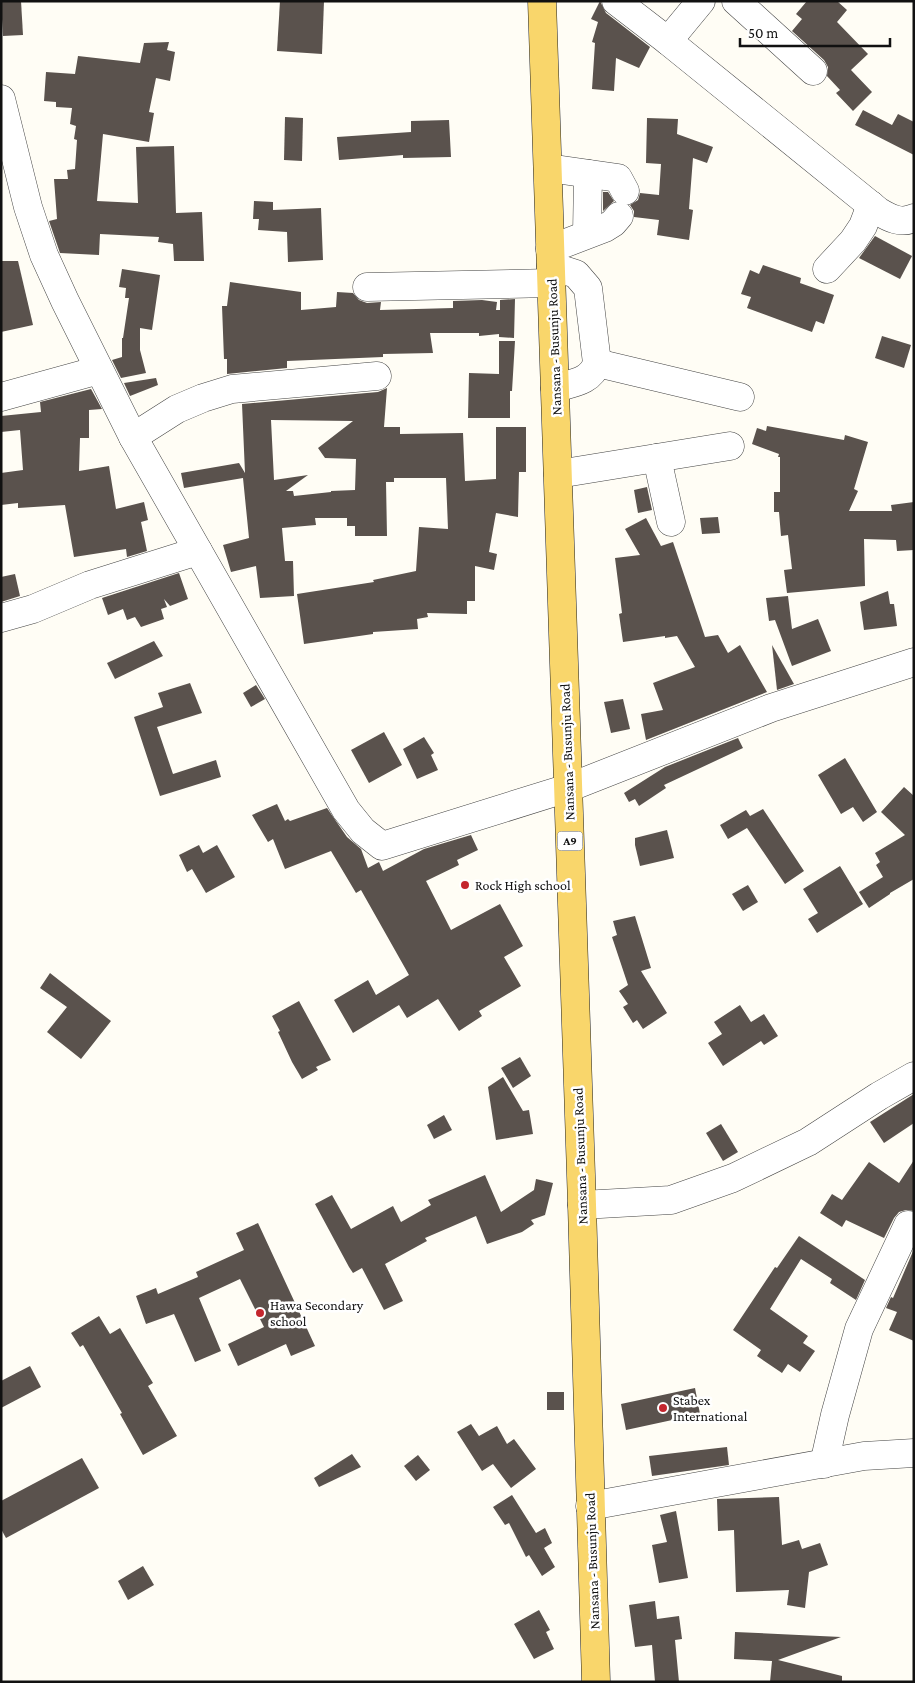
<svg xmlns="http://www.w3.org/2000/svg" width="915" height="1683" viewBox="0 0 915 1683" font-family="'Crimson Pro',serif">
<rect width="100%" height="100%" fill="#fffdf5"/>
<g fill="#5a524d" fill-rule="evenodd">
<path d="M 1,1 L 21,1 L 23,35 L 3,36 Z"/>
<path d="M 280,1 L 324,1 L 322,54 L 277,51 Z"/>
<path d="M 600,1 L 606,13 L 650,47 L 639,68 L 616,58 L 614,91 L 592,89 L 595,43 L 592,42 L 598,22 L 591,19 Z"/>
<path d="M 807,1 L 837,1 L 847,10 L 837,22 L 868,54 L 851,70 L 872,92 L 853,111 L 836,93 L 840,90 L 827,76 L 828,67 L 824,60 L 792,31 L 802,19 L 796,14 Z"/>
<path d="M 169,42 L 167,50 L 175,52 L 170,81 L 156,78 L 149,112 L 154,113 L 149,142 L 103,134 L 97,201 L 138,203 L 136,147 L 174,146 L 176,213 L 202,212 L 204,261 L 174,261 L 173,244 L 158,242 L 159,237 L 100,234 L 99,255 L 60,253 L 49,221 L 57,219 L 54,179 L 68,179 L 67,170 L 75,169 L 77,140 L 74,139 L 76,126 L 70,124 L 72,108 L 56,107 L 56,102 L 44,101 L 46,72 L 75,74 L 78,56 L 140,63 L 144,43 Z"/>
<path d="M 863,110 L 892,125 L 898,114 L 914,122 L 914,155 L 855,125 Z"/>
<path d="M 285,117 L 303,118 L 302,161 L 284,160 Z"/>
<path d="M 647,118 L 678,119 L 677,134 L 713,147 L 707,163 L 693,158 L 689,209 L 693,210 L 689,240 L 657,235 L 659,220 L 634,217 L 634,211 L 630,205 L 638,200 L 640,193 L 659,195 L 661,164 L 646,163 Z"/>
<path d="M 449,120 L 451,157 L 403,158 L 403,155 L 339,160 L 337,137 L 411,132 L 411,121 Z"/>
<path d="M 603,192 L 608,192 L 614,201 L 603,211 Z"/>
<path d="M 254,201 L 273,202 L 273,210 L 321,208 L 323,260 L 288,262 L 287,232 L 258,230 L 259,219 L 253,219 Z"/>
<path d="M 875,236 L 912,256 L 900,279 L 859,258 Z"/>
<path d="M 1,261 L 18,261 L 33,325 L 1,332 Z"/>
<path d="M 763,265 L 801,278 L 800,283 L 834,295 L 824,324 L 816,321 L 812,332 L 747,308 L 751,297 L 741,294 L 750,270 L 759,274 Z"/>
<path d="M 122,269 L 160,275 L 152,330 L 140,328 L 140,350 L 146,373 L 121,378 L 112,360 L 122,357 L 122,338 L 123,338 L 129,298 L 125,298 L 126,288 L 119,287 Z"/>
<path d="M 230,282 L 301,292 L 301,310 L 336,307 L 337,292 L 353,293 L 359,300 L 367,303 L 381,302 L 380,310 L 453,308 L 453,301 L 482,300 L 497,302 L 496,310 L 500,310 L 500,300 L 515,299 L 514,338 L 499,337 L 499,334 L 479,336 L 479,333 L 430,333 L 433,353 L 383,354 L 383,357 L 287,361 L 287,368 L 227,374 L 227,359 L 224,359 L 222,306 L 227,306 Z"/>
<path d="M 882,336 L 911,345 L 904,368 L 875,358 Z"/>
<path d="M 499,341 L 515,341 L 512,391 L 510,391 L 510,418 L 468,418 L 469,373 L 499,374 Z"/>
<path d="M 156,378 L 158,385 L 130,396 L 124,383 Z"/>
<path d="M 387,388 L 384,427 L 400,427 L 400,434 L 463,433 L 465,481 L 496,479 L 496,427 L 526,427 L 526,472 L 519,472 L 518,517 L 496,513 L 489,552 L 497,554 L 494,570 L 475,566 L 475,601 L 467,601 L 467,614 L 427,613 L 428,617 L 417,619 L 418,629 L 373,632 L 373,634 L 304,644 L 297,594 L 374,582 L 373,580 L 416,571 L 419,527 L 448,529 L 446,478 L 394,478 L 394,482 L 386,482 L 387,536 L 355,536 L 355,526 L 347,526 L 347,518 L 315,518 L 316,525 L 282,528 L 285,561 L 293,561 L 294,596 L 260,598 L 256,566 L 231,572 L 223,545 L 249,538 L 243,478 L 184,488 L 181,473 L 239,463 L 245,473 L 242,404 L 378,392 ZM 271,420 L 353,421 L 318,448 L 325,458 L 356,459 L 355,490 L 331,491 L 331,492 L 294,496 L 293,491 L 286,491 L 308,475 L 274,480 Z"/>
<path d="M 91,389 L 102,409 L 89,410 L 89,438 L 80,438 L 79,471 L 109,466 L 116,509 L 144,502 L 148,520 L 141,522 L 147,551 L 127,557 L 126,549 L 74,557 L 65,505 L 18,508 L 18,503 L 1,505 L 1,473 L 23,470 L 20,430 L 1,432 L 1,416 L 41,412 L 40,402 Z"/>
<path d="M 767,426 L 844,440 L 845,435 L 868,442 L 854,489 L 858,491 L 849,511 L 892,511 L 891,505 L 914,502 L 914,550 L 897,551 L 896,540 L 864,539 L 865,586 L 787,593 L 784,570 L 792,569 L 788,535 L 781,536 L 779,512 L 774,512 L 774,492 L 780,492 L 780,457 L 778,457 L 779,454 L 752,444 L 757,428 L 766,431 Z"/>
<path d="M 647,487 L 652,510 L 638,513 L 634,490 Z"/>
<path d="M 718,517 L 720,533 L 702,534 L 700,518 Z"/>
<path d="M 646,518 L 661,546 L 673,542 L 705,637 L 718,635 L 728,653 L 740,645 L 767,692 L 646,740 L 641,714 L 663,710 L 653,683 L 695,667 L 677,636 L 665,638 L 665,636 L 623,642 L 619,614 L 622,613 L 615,558 L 640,555 L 625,529 Z"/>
<path d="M 179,573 L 188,599 L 170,606 L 164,599 L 167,607 L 161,609 L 164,619 L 141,627 L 135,617 L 127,620 L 123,609 L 108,615 L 102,598 Z"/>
<path d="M 15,574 L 20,596 L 1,602 L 1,577 Z"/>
<path d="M 888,591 L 890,604 L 894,604 L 897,626 L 864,630 L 860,602 Z"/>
<path d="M 788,596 L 792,629 L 818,619 L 831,651 L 792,666 L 775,620 L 769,621 L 766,598 Z"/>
<path d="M 154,641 L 163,656 L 115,679 L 107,663 Z"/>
<path d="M 772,645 L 794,684 L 777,690 Z"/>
<path d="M 190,683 L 202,713 L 157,727 L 173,774 L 216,760 L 221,777 L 160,796 L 134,717 L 163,707 L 158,693 Z"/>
<path d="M 256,685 L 265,699 L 251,707 L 243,693 Z"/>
<path d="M 623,699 L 630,729 L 611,733 L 604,702 Z"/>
<path d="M 384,732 L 402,765 L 369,783 L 351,750 Z"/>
<path d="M 424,737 L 434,753 L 431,755 L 438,770 L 417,779 L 403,749 Z"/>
<path d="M 738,738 L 743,748 L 664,785 L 666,788 L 639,806 L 635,799 L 629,802 L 624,793 L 665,767 Z"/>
<path d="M 845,758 L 877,812 L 863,822 L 853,807 L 841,814 L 818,775 Z"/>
<path d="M 904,787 L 914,796 L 914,879 L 890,893 L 890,894 L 869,908 L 859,892 L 883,877 L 876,865 L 880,862 L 875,853 L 905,835 L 881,812 Z"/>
<path d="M 277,804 L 285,821 L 288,819 L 290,821 L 327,808 L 347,837 L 361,849 L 368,868 L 379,862 L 383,871 L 424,849 L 471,835 L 478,850 L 457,860 L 459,865 L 426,881 L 451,930 L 500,904 L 523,946 L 504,957 L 521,986 L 479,1011 L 482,1016 L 459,1031 L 438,999 L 407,1018 L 399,1005 L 353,1033 L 334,1000 L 368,980 L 376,995 L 409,975 L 361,890 L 356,893 L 331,851 L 285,869 L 273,839 L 268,842 L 252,815 Z"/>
<path d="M 763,809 L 804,871 L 785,884 L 747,828 L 728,839 L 720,825 L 746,810 L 750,816 Z"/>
<path d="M 667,830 L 674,858 L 640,866 L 635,845 L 635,838 Z"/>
<path d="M 199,845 L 203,853 L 217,845 L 235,877 L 206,893 L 192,869 L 187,872 L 179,855 Z"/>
<path d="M 840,866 L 863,904 L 817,933 L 808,919 L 818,913 L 803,889 Z"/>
<path d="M 748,885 L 758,902 L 743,911 L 732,894 Z"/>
<path d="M 635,916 L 651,968 L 641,971 L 667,1013 L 643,1029 L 637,1020 L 633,1023 L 623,1007 L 628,1004 L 619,991 L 628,985 L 612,937 L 617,935 L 613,921 Z"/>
<path d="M 50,973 L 111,1021 L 81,1059 L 47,1032 L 67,1007 L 40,988 Z"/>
<path d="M 299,1001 L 331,1060 L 316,1067 L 318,1070 L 302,1079 L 292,1062 L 278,1032 L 280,1031 L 272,1016 Z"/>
<path d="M 740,1005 L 751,1022 L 764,1014 L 778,1036 L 764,1045 L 761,1041 L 723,1066 L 708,1043 L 722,1034 L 714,1022 Z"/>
<path d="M 520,1057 L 531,1076 L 513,1088 L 501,1068 Z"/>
<path d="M 503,1077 L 523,1111 L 529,1110 L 533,1134 L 496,1140 L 488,1087 Z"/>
<path d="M 914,1094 L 914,1123 L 884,1143 L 870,1122 Z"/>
<path d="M 444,1115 L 452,1130 L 434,1139 L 427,1125 Z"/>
<path d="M 721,1124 L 738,1152 L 723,1161 L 706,1133 Z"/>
<path d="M 914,1160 L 914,1211 L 906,1210 L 899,1212 L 894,1218 L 884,1238 L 846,1220 L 842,1227 L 820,1213 L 832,1194 L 842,1200 L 869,1162 L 899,1183 Z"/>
<path d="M 485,1175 L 501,1212 L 534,1190 L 536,1179 L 553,1183 L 545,1215 L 531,1220 L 534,1224 L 522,1232 L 487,1244 L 476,1216 L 425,1238 L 427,1241 L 385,1264 L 403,1301 L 384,1310 L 362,1268 L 353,1273 L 349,1267 L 315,1204 L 332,1195 L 351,1229 L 393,1206 L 401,1222 L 431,1205 L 428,1200 Z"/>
<path d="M 258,1223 L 315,1346 L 291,1356 L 286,1344 L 238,1366 L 228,1344 L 264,1327 L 240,1279 L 199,1298 L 221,1351 L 195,1362 L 174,1314 L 146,1324 L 136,1296 L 156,1288 L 158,1294 L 198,1277 L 196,1272 L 244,1250 L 236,1233 Z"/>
<path d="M 799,1236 L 865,1280 L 856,1300 L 830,1283 L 832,1279 L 801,1259 L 770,1309 L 808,1336 L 803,1343 L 815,1351 L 800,1372 L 788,1364 L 782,1373 L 757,1356 L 761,1350 L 733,1330 L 775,1267 L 777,1268 Z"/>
<path d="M 914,1249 L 914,1341 L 889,1330 L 897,1312 L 886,1308 L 891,1297 L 893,1298 Z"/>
<path d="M 99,1316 L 110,1334 L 120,1328 L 153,1383 L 148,1386 L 177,1436 L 143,1455 L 120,1414 L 122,1413 L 83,1345 L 80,1347 L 71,1333 Z"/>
<path d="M 30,1366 L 41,1387 L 1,1408 L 1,1381 Z"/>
<path d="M 695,1388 L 700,1414 L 626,1430 L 621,1404 Z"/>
<rect x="547" y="1392" width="17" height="18"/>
<path d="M 471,1424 L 479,1436 L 497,1426 L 507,1444 L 514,1439 L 536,1469 L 511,1488 L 493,1464 L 482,1471 L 457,1432 Z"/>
<path d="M 727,1447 L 729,1465 L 652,1476 L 649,1456 Z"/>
<path d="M 352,1454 L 361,1467 L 319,1487 L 314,1478 Z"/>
<path d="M 418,1455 L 430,1470 L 416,1481 L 404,1466 Z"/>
<path d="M 82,1458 L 99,1488 L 6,1538 L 1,1529 L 1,1501 Z"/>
<path d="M 512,1495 L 536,1533 L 545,1528 L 552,1543 L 544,1548 L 555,1567 L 542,1576 L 529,1555 L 526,1557 L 509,1523 L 505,1525 L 493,1507 Z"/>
<path d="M 779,1497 L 782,1545 L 799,1540 L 802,1549 L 820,1543 L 828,1565 L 809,1572 L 805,1608 L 787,1605 L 789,1590 L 736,1592 L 734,1530 L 718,1531 L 717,1499 Z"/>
<path d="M 676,1511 L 688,1578 L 659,1583 L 652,1545 L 667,1542 L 660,1515 Z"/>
<path d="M 143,1566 L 154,1585 L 128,1600 L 118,1581 Z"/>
<path d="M 655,1601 L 657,1619 L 679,1616 L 682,1639 L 675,1640 L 679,1682 L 655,1682 L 652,1645 L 635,1647 L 629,1605 Z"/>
<path d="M 539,1610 L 550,1630 L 546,1632 L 554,1649 L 534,1659 L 514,1624 Z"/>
<path d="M 735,1632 L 841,1637 L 778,1660 L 842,1676 L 842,1682 L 770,1682 L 772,1661 L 734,1659 Z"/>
</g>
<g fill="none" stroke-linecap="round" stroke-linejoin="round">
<defs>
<g id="minor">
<path d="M 616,1 L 668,41 L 878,211 C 889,218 901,224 914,218"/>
<path d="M 736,1 L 813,71"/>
<path d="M 668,41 L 701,1"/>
<path d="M 1,99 L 28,207 L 44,255 L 65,301 L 133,437 L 346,810 L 363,831 L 382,846 L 568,788 L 771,708 L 914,662"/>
<path d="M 548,168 L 618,178 L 625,191"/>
<path d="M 587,234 L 588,174"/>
<path d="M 550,249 L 605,228 L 613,223 L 619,216"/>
<path d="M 551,266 L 576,274 L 588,288 L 597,363 C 591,382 572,383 555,388"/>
<path d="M 827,269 L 853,241 L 863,226 L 871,205"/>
<path d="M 367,287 L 551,283"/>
<path d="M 597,363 L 740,397"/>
<path d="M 1,397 L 99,370"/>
<path d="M 133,437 L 177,409 L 203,398 L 232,389 L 377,376"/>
<path d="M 657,458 L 671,522"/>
<path d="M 558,474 L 730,446"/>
<path d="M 1,618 L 33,609 L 90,585 L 198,551"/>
<path d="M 582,1205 L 671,1200 L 733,1178 L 808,1142 L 879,1096 L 914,1076"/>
<path d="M 824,1464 L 835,1415 L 859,1329 L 908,1225"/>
<path d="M 590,1506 L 864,1456 L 914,1453"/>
</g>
<path id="major" d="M 542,1 L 582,1205 L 596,1682"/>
</defs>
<use href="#minor" stroke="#444" stroke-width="29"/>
<use href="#major" stroke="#222" stroke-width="29"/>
<use href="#minor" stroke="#fff" stroke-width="28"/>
<use href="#major" stroke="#f9d66b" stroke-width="28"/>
</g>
<g fill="#c4262e" stroke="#fff" stroke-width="2">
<circle cx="465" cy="885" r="5"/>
<circle cx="260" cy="1313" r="5"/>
<circle cx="663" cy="1408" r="5"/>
</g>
<g text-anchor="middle" stroke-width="5" stroke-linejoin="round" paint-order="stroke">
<rect fill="#fff" stroke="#585858" stroke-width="1" x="557.5" y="831.5" width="25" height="19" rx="4"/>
<g font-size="12" font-weight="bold" fill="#111">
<text x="570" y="845">A9</text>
</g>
<g font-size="14" fill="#111" stroke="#fff">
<text transform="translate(554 347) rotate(-92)" y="5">Nansana - Busunju Road</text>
<text transform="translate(567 752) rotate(-92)" y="5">Nansana - Busunju Road</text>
<text transform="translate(580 1156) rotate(-92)" y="5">Nansana - Busunju Road</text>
<text transform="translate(592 1561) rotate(-92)" y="5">Nansana - Busunju Road</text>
</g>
<g font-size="14" fill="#111" stroke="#fff" text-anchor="start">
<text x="475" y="890">Rock High school</text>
<text x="270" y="1310">Hawa Secondary<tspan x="270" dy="16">school</tspan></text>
<text x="673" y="1405">Stabex<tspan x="673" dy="16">International</tspan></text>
</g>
</g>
<rect width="915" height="1683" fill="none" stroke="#111111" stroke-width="5"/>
<path d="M740 38v8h150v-8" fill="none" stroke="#111111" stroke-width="2.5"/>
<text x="748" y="38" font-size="15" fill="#111111" stroke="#ffffff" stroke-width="4" paint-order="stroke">50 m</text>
</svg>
